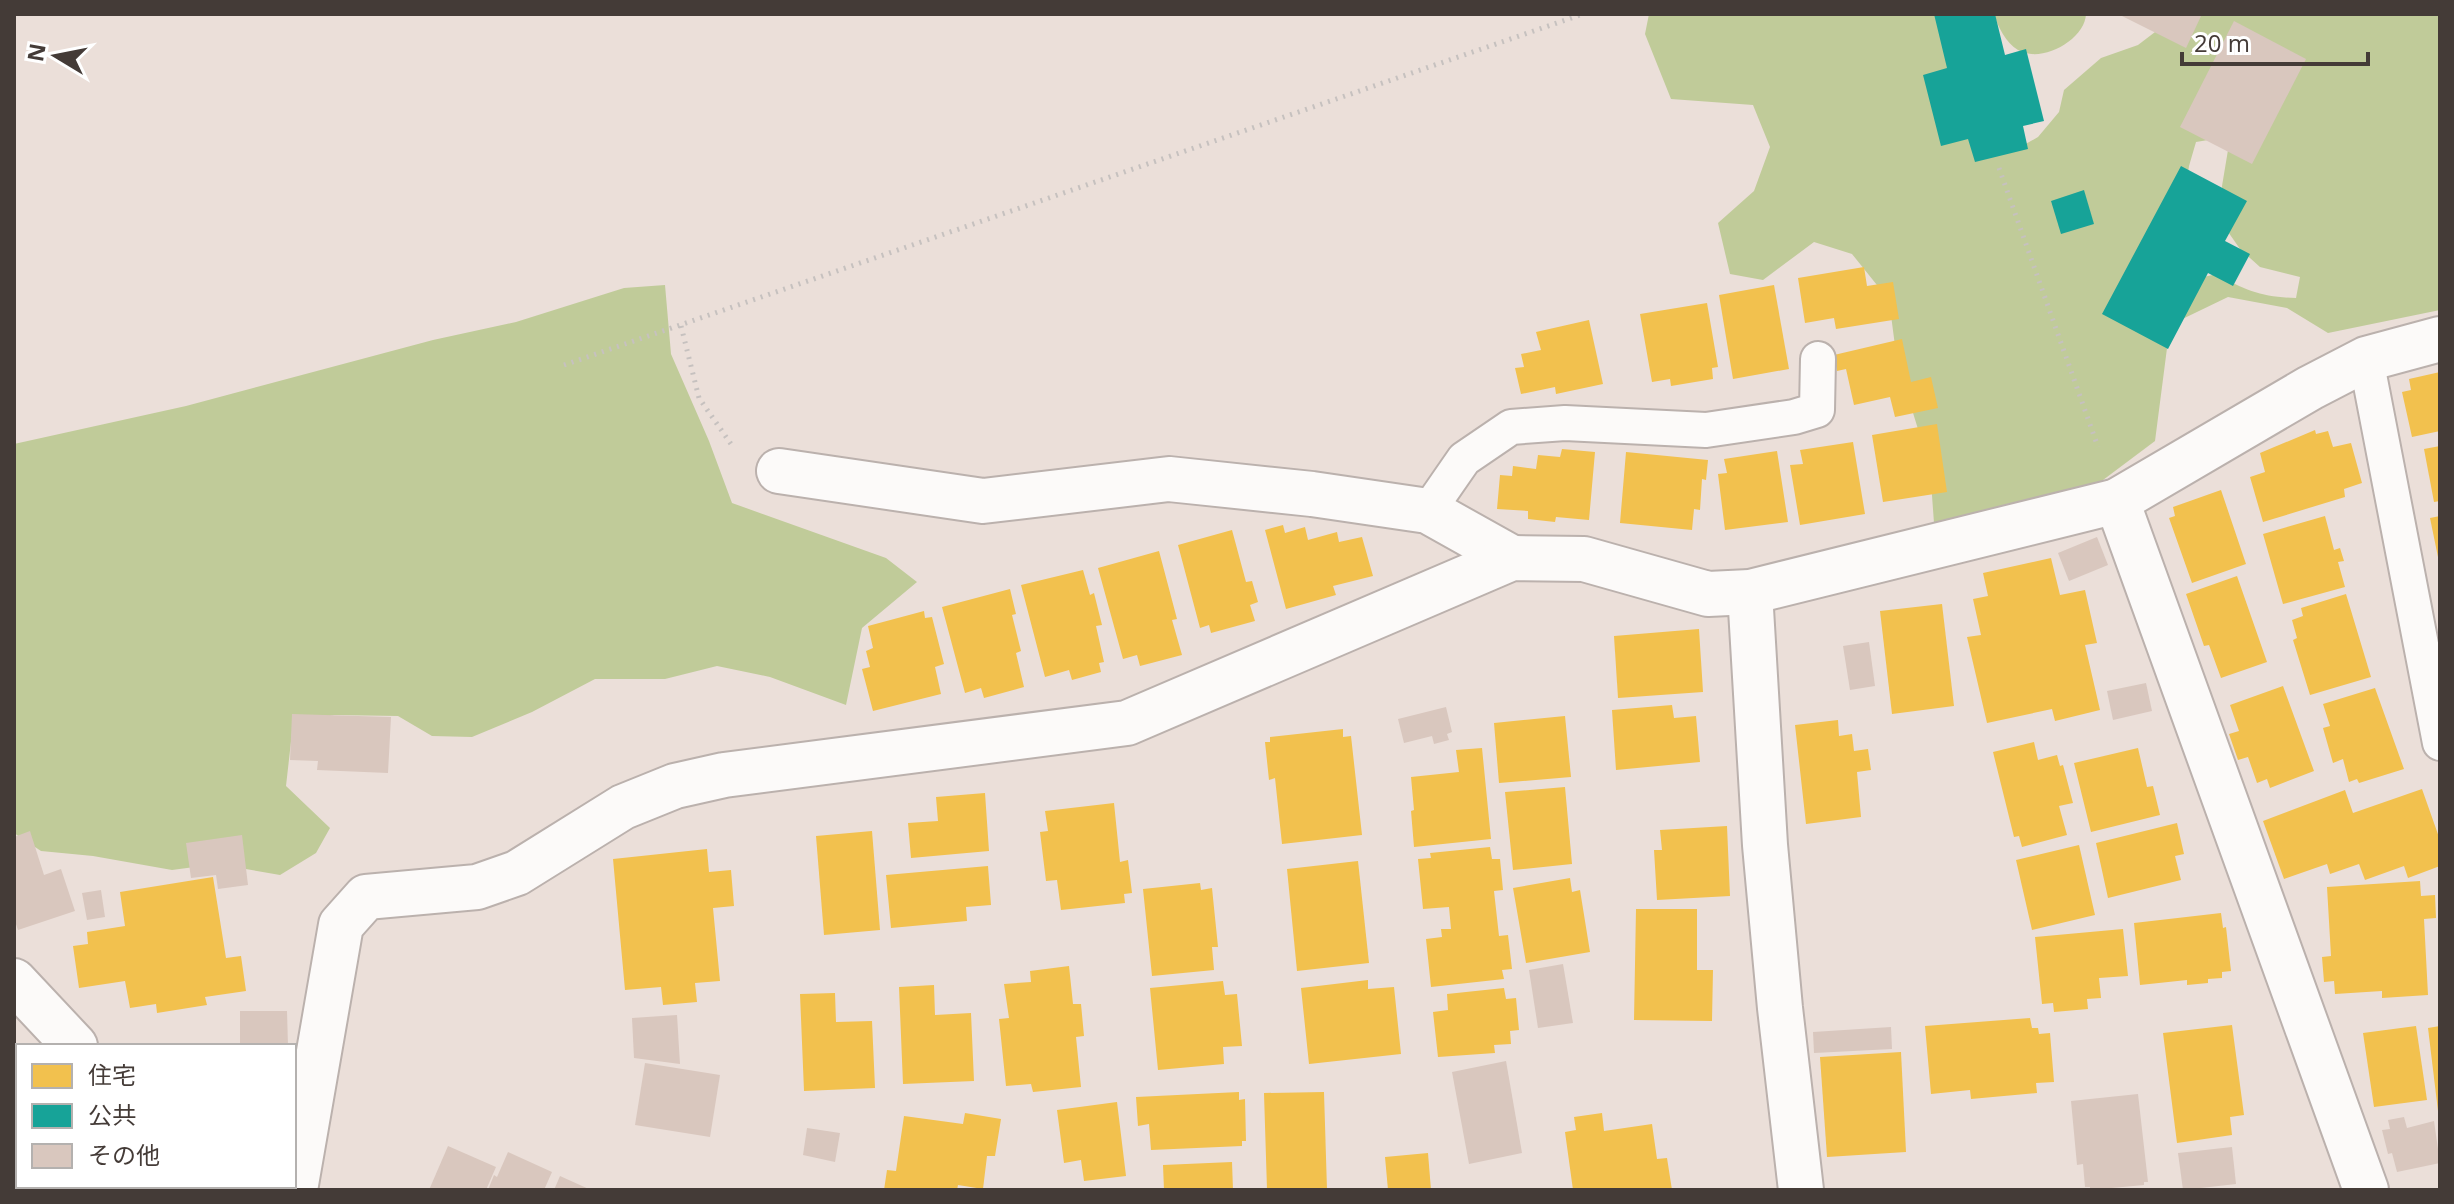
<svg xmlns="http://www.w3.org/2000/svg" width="2454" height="1204" viewBox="0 0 2454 1204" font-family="'Open Sans','Noto Sans JP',sans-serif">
<rect width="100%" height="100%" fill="#ebdfd9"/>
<g fill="#c0cb99" fill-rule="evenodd">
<path d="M 1649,14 L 1965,14 L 2022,146 L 2038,137 L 2059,112 L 2064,90 L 2101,58 L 2138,45 L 2159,29 L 2163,14 L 2440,14 L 2440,310 L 2328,333 L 2287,308 L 2228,297 L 2170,325 L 2155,441 L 2087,492 L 1965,561 L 1934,523 L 1930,468 L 1897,361 L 1889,300 L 1852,254 L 1814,242 L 1763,280 L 1730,274 L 1718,223 L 1754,191 L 1770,147 L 1753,105 L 1671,99 L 1645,34 ZM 2214,139 L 2228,150 L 2222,186 L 2224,226 L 2240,249 L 2260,267 L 2300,277 L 2296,298 C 2263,297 2245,291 2217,274 L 2199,278 L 2185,195 L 2189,166 L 2196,142 Z"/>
<path d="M 1994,14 L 2086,14 C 2085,40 2041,64 2018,50 C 2006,43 1998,27 1994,14 Z"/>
<path d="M 665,285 L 671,354 L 709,441 L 732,503 L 886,558 L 917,582 L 862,628 L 846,705 L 770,677 L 717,666 L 665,679 L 595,679 L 532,712 L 472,737 L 432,736 L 398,716 L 334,715 L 293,724 L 286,786 L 330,828 L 316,853 L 280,875 L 217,864 L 172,870 L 93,856 L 41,851 L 14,833 L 14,444 L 186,406 L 433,340 L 516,322 L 624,288 Z"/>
</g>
<g fill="#f2c14e">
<path d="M 1864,267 L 1867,286 L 1893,282 L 1899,319 L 1836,329 L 1834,318 L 1805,323 L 1798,278 Z"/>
<path d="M 1774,285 L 1789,369 L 1733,379 L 1719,295 Z"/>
<path d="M 1707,303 L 1718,367 L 1712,368 L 1713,379 L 1671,386 L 1670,379 L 1652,382 L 1640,314 Z"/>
<path d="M 1589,320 L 1603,384 L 1556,394 L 1555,387 L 1521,394 L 1515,368 L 1524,367 L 1521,354 L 1541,350 L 1536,332 Z"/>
<path d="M 1902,339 L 1911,382 L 1931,377 L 1938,408 L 1895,417 L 1890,397 L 1854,405 L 1846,369 L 1837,371 L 1834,355 Z"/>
<path d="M 2440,372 L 2440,431 L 2412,437 L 2402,392 L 2411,390 L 2409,379 Z"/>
<path d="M 1937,424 L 1947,492 L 1883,502 L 1872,435 Z"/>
<path d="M 2315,430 L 2316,434 L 2328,431 L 2333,447 L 2351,443 L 2362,483 L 2344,489 L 2345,497 L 2263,522 L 2250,477 L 2265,472 L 2260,453 Z"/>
<path d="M 1853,442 L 1865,514 L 1800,525 L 1790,465 L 1803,464 L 1800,450 Z"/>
<path d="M 2440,446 L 2440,501 L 2434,502 L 2424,449 Z"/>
<path d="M 1562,449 L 1595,452 L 1589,520 L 1556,517 L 1555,522 L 1528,519 L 1528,511 L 1497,509 L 1500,475 L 1512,476 L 1513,466 L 1536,469 L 1538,455 L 1560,457 Z"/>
<path d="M 1777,451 L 1788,522 L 1725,530 L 1718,474 L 1727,473 L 1724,459 Z"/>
<path d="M 1626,452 L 1708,460 L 1706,480 L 1702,479 L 1700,510 L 1694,509 L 1692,530 L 1620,523 Z"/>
<path d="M 2221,490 L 2246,564 L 2192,583 L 2169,518 L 2175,516 L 2173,507 Z"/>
<path d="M 2325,516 L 2334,550 L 2340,548 L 2344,561 L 2338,562 L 2345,587 L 2283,604 L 2263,534 Z"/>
<path d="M 2440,516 L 2440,562 L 2439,562 L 2430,518 Z"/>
<path d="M 1283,525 L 1285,533 L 1305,527 L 1308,540 L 1337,532 L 1339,542 L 1362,537 L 1373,576 L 1333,586 L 1336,595 L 1286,609 L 1265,530 Z"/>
<path d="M 1232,530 L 1246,582 L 1252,581 L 1258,602 L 1250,605 L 1255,621 L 1211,633 L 1209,625 L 1200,628 L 1178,545 Z"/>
<path d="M 1159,551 L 1177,619 L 1172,620 L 1182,655 L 1140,666 L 1137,655 L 1123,659 L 1098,568 Z"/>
<path d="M 2051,558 L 2060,595 L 2085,590 L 2097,643 L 2085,645 L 2100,710 L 2055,721 L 2052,709 L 1987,723 L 1967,637 L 1981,635 L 1973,599 L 1988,596 L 1983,573 Z"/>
<path d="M 1083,570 L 1090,595 L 1094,593 L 1102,625 L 1096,626 L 1104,662 L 1099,663 L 1101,672 L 1072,680 L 1069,670 L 1045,677 L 1021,585 Z"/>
<path d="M 2237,576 L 2267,662 L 2221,678 L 2209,645 L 2204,646 L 2186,594 Z"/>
<path d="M 1010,589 L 1016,614 L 1012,615 L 1021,651 L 1016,653 L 1024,687 L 984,698 L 981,688 L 965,693 L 942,607 Z"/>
<path d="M 2346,594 L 2371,677 L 2310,695 L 2293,640 L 2297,638 L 2292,620 L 2303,616 L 2301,608 Z"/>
<path d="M 1942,604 L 1954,706 L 1892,714 L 1880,611 Z"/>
<path d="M 924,611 L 925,618 L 932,617 L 944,664 L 935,667 L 941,694 L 873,711 L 862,669 L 870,667 L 866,651 L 873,648 L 868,626 Z"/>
<path d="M 1699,629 L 1703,692 L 1618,698 L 1614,636 Z"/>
<path d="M 2283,686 L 2314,771 L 2270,788 L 2267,779 L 2257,783 L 2248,757 L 2238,760 L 2229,734 L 2239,731 L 2230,705 Z"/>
<path d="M 2375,688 L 2404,769 L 2359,783 L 2357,779 L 2349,782 L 2343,759 L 2333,763 L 2323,728 L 2330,726 L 2323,704 Z"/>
<path d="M 1672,705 L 1674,718 L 1696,716 L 1700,762 L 1616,770 L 1612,710 Z"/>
<path d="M 1565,716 L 1571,777 L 1499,783 L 1494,723 Z"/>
<path d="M 1838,720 L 1839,736 L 1852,734 L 1854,751 L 1868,749 L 1871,770 L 1857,772 L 1861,817 L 1806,824 L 1795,725 Z"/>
<path d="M 1343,729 L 1343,737 L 1351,736 L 1362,835 L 1282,844 L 1275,778 L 1269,780 L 1265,742 L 1270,742 L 1270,737 Z"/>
<path d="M 2034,742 L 2038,760 L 2057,755 L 2060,766 L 2063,765 L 2073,803 L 2059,806 L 2067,835 L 2022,847 L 2019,836 L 2014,837 L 1993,752 Z"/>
<path d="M 1482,748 L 1491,839 L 1414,847 L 1411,811 L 1414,810 L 1411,777 L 1459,772 L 1456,750 Z"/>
<path d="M 2138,748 L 2147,787 L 2153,786 L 2160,815 L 2091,832 L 2074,763 Z"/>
<path d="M 1565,787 L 1572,864 L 1513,870 L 1505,792 Z"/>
<path d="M 2422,789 L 2440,840 L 2440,866 L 2408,878 L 2404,866 L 2365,880 L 2359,864 L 2330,874 L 2327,864 L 2284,879 L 2263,821 L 2345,790 L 2353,813 Z"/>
<path d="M 985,793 L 989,851 L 911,858 L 908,823 L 938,821 L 936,797 Z"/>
<path d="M 1114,803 L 1120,862 L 1128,860 L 1132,893 L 1124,894 L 1125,903 L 1061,910 L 1057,880 L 1046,881 L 1040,832 L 1048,831 L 1045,811 Z"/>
<path d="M 2177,823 L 2184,854 L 2175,856 L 2181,880 L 2108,898 L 2096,843 Z"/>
<path d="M 1727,826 L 1730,896 L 1657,900 L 1654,850 L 1662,850 L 1660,830 Z"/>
<path d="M 872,831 L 880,930 L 824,935 L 816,836 Z"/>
<path d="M 2079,845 L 2095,915 L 2032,930 L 2016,860 Z"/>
<path d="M 1490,847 L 1492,859 L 1500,859 L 1503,890 L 1494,891 L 1499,936 L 1508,935 L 1512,969 L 1502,970 L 1504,979 L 1431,987 L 1426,939 L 1442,937 L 1441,929 L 1451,929 L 1449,907 L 1423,909 L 1418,859 L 1431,858 L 1430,853 Z"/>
<path d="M 707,849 L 709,872 L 731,870 L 734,906 L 713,908 L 720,981 L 695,983 L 697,1002 L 663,1005 L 661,987 L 625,990 L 613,859 Z"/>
<path d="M 1358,861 L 1369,963 L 1297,971 L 1287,869 Z"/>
<path d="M 988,866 L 991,905 L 966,907 L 967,921 L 891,928 L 886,875 Z"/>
<path d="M 213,877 L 226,958 L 241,956 L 246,991 L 205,997 L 207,1005 L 157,1013 L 156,1004 L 130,1008 L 125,981 L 79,988 L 73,946 L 88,944 L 87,932 L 125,926 L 120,892 Z"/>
<path d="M 1570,878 L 1572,892 L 1580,890 L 1590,952 L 1526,963 L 1513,888 Z"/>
<path d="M 2420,881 L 2421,896 L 2435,895 L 2436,918 L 2424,919 L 2428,995 L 2382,998 L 2382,991 L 2335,994 L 2334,981 L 2324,982 L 2322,957 L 2331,956 L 2327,887 Z"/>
<path d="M 1200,883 L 1201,890 L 1212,888 L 1218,947 L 1212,947 L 1214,970 L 1152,976 L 1143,889 Z"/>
<path d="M 1636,909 L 1697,909 L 1697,970 L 1713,970 L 1712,1021 L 1634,1020 Z"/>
<path d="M 2221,913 L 2223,928 L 2226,927 L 2231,971 L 2222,972 L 2222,978 L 2208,979 L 2208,983 L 2187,985 L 2187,980 L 2140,985 L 2134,923 Z"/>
<path d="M 2123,929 L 2128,976 L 2099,978 L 2101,998 L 2087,999 L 2088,1009 L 2054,1012 L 2053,1003 L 2042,1004 L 2035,937 Z"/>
<path d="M 1069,966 L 1073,1004 L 1081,1004 L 1084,1036 L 1076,1037 L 1081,1087 L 1033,1092 L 1031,1084 L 1006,1086 L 999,1019 L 1009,1018 L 1004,984 L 1031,982 L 1030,971 Z"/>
<path d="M 1368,980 L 1368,989 L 1394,987 L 1401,1054 L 1309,1064 L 1301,988 Z"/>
<path d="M 1223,981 L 1225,995 L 1237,994 L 1242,1046 L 1223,1047 L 1224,1064 L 1158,1070 L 1150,988 Z"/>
<path d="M 934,985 L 935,1015 L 971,1013 L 974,1081 L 903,1084 L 899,987 Z"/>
<path d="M 1504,988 L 1506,999 L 1516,998 L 1519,1030 L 1510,1031 L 1511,1044 L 1494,1045 L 1495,1053 L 1438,1057 L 1433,1012 L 1448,1010 L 1447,994 Z"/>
<path d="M 835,993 L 836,1022 L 872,1021 L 875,1088 L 804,1091 L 800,994 Z"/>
<path d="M 2030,1018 L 2032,1028 L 2038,1028 L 2039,1034 L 2050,1033 L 2054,1082 L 2036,1083 L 2037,1093 L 1971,1099 L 1970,1090 L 1931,1094 L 1925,1026 Z"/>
<path d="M 2232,1025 L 2244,1115 L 2230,1117 L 2232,1135 L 2177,1143 L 2163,1033 Z"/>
<path d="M 2416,1026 L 2427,1100 L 2374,1107 L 2363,1033 Z"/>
<path d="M 2440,1026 L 2440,1111 L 2438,1111 L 2428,1028 Z"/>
<path d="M 1901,1052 L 1906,1152 L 1827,1157 L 1820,1057 Z"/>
<path d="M 1239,1092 L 1239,1100 L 1245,1099 L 1246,1141 L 1242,1141 L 1242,1146 L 1151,1150 L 1149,1124 L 1138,1126 L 1136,1097 Z"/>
<path d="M 1324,1092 L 1327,1190 L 1267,1190 L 1264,1093 Z"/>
<path d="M 1117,1102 L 1126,1176 L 1084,1181 L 1081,1160 L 1064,1163 L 1057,1110 Z"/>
<path d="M 965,1113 L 1001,1119 L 995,1156 L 987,1156 L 983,1189 L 958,1185 L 957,1190 L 884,1190 L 887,1170 L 896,1171 L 904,1116 L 963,1124 Z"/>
<path d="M 1602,1113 L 1604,1131 L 1652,1124 L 1657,1159 L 1667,1158 L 1672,1190 L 1573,1190 L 1565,1132 L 1576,1130 L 1574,1117 Z"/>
<path d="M 1428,1153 L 1431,1190 L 1388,1190 L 1385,1157 Z"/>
<path d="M 1232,1162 L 1233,1190 L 1164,1190 L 1163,1165 Z"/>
</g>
<g fill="#17a398">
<path d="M 1934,14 L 1995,14 L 2005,55 L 2026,49 L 2044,121 L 2023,126 L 2028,149 L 1975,162 L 1968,139 L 1941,146 L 1923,75 L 1947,68 Z"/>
<path d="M 2181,166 L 2247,201 L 2225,241 L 2250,254 L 2233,286 L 2208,273 L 2168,349 L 2102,314 Z"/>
<path d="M 2084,190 L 2094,224 L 2061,234 L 2051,201 Z"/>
</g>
<g fill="#d9c7be">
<path d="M 2118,14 L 2202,14 L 2186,48 Z"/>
<path d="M 2234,21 L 2306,59 L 2252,164 L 2180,127 Z"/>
<path d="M 2097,537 L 2108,565 L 2069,581 L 2058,553 Z"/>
<path d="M 1869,642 L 1875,686 L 1850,690 L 1843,646 Z"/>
<path d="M 2146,683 L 2152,711 L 2113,720 L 2107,691 Z"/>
<path d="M 1446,707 L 1452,732 L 1447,734 L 1449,740 L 1434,744 L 1432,736 L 1404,743 L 1398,719 Z"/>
<path d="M 292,714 L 391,717 L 388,773 L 317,770 L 318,761 L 290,760 Z"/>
<path d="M 30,831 L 44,875 L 61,869 L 75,911 L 18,930 L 14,918 L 14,837 Z"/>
<path d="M 242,835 L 248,885 L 218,889 L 216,875 L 191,878 L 186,843 Z"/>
<path d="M 101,890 L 105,917 L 87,920 L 82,893 Z"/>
<path d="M 1563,964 L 1573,1023 L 1538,1028 L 1529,970 Z"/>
<path d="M 240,1011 L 287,1011 L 288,1046 L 240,1046 Z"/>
<path d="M 677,1015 L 680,1064 L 634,1058 L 632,1018 Z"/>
<path d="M 1891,1027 L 1892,1049 L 1814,1053 L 1813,1032 Z"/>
<path d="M 1506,1061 L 1522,1153 L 1469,1164 L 1452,1072 Z"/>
<path d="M 645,1063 L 720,1075 L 710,1137 L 635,1125 Z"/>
<path d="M 2138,1094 L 2148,1182 L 2144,1182 L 2144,1185 L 2090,1190 L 2090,1187 L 2085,1187 L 2083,1164 L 2077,1165 L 2071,1101 Z"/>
<path d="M 2404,1117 L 2407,1128 L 2434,1121 L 2440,1163 L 2397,1172 L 2392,1153 L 2388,1154 L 2382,1130 L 2390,1129 L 2388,1120 Z"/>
<path d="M 807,1128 L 840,1133 L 835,1162 L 803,1155 Z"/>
<path d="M 448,1146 L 496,1167 L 486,1190 L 429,1190 Z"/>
<path d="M 2232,1147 L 2236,1184 L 2183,1190 L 2178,1153 Z"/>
<path d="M 508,1152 L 552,1172 L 544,1190 L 488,1190 L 494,1175 L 497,1177 Z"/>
<path d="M 560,1176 L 591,1190 L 554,1190 Z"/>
</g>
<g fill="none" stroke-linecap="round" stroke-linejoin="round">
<defs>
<g id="service">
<path d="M 2366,359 L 2440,743"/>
<path d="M 1428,511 L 1464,459 L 1511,427 L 1565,423 L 1706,430 L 1794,417 L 1817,410 L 1818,359"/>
</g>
<g id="minor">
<path d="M 779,471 L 983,501 L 1169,479 L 1312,494 L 1428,511 L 1512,558"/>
<path d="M 2117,501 L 2366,1190"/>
<path d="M 1750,592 L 1765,845 L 1780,1008 L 1801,1190"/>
<path d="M 14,981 L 75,1046"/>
<path d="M 166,1186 L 167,1190"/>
<path d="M 295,1190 L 341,925 L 366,897 L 477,887 L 517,873 L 623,807 L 675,786 L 724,775 L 1127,723 L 1512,558 L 1584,559 L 1708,594 L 1750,592 L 2117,501 L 2310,388 L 2366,359 L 2440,339"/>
</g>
</defs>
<use href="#service" stroke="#bbb1ad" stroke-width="38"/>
<use href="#minor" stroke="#bbb1ad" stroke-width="48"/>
<g stroke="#c6c1bf" stroke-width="5" stroke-dasharray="2 6" stroke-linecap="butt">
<path d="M 1999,168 L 2098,447"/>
<path d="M 681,326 L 699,398 L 731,444"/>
<path d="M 564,365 L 1583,14"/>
</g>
<use href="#service" stroke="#fcfaf9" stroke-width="34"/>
<use href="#minor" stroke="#fcfaf9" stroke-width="44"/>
</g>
<rect width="2454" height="1204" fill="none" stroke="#443b37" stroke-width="32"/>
<rect x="16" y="1044" width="280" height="144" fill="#ffffff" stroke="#b4b1af" stroke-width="2"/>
<rect x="32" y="1064" width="40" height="24" fill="#f2c14e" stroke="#b4b1af" stroke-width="2"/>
<text x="88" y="1084" font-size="24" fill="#443b37">住宅</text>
<rect x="32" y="1104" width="40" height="24" fill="#17a398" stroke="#b4b1af" stroke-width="2"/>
<text x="88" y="1124" font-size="24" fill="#443b37">公共</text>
<rect x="32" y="1144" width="40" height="24" fill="#d9c7be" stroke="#b4b1af" stroke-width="2"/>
<text x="88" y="1164" font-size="24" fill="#443b37">その他</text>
<g transform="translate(56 56) rotate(280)" stroke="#ffffff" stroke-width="6" paint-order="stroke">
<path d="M0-6L14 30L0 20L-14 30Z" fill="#443b37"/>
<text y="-12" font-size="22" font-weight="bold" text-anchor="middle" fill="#443b37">N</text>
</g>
<path d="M2182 52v12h186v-12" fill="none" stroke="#443b37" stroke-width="4"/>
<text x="2194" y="52" font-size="24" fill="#443b37" stroke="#ffffff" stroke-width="6" paint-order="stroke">20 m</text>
</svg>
